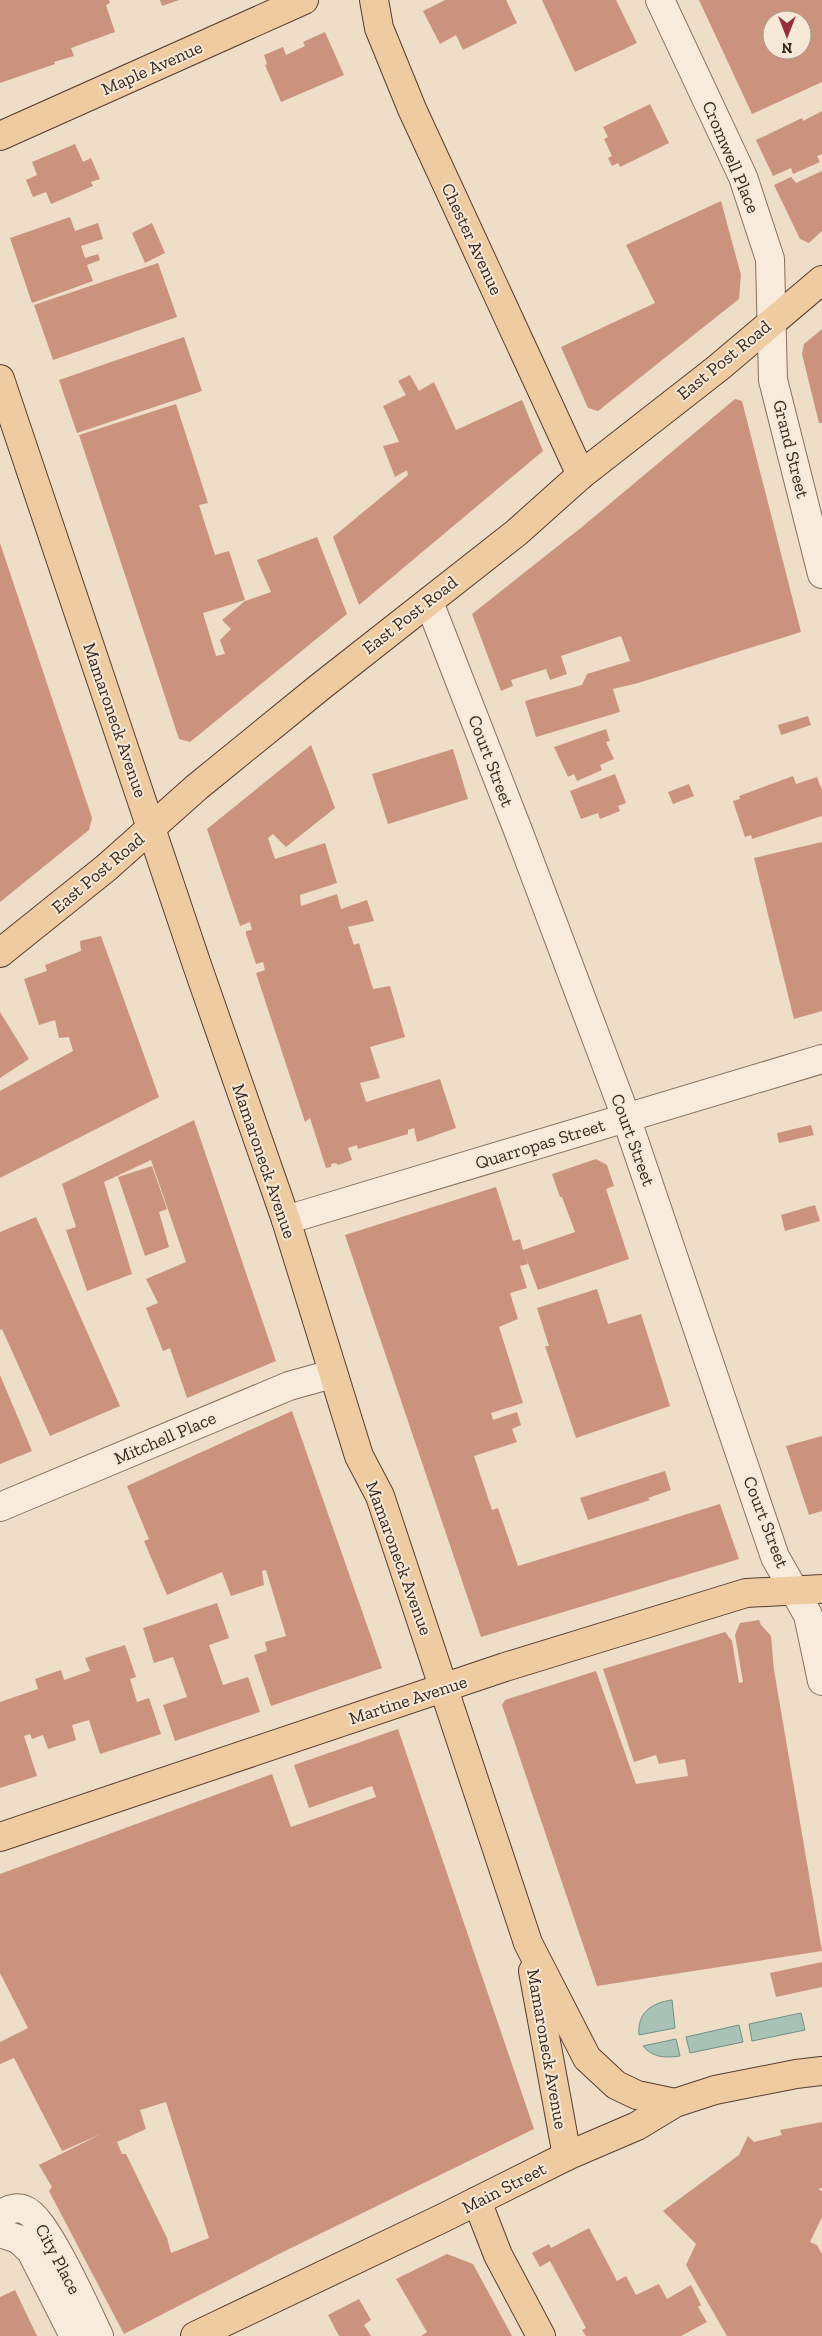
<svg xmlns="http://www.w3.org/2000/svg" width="822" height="2336" viewBox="0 0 822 2336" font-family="'Zilla Slab',serif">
<rect width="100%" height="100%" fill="#eeddc7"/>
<g fill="#a8c2b6" stroke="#6f9083">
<path d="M 672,2000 L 675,2028 L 639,2035 C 637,2013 651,2003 672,2000 Z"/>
<path d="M 801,2013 L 805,2030 L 752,2041 L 749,2024 Z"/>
<path d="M 739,2025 L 743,2042 L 690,2053 L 686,2037 Z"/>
<path d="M 676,2039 L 680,2056 C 666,2058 653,2058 643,2046 Z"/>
</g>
<g fill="#cb937e" fill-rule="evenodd">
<path d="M 0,0 L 109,0 L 110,3 L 106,5 L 115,32 L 71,48 L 74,56 L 54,62 L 55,64 L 0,83 Z"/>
<path d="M 160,0 L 179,0 L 162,6 Z"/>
<path d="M 445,0 L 506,0 L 517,23 L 463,50 L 456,35 L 440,44 L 423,11 Z"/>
<path d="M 542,0 L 616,0 L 637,43 L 575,72 Z"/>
<path d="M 699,0 L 822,0 L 822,82 L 752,114 ZM 772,20 L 802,20 L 802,50 L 772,50 Z"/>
<path d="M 325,32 L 344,75 L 281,102 L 265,65 L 267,64 L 264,55 L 283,47 L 286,55 L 305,46 L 303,42 Z"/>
<path d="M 650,104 L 669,143 L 620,167 L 618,163 L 612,166 L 608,158 L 612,156 L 604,139 L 608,137 L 603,127 Z"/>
<path d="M 822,111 L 822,154 L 817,156 L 820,162 L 793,174 L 791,168 L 773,176 L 756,140 L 802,118 L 803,121 Z"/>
<path d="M 75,144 L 83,162 L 91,158 L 100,179 L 91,182 L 93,186 L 51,204 L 46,192 L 33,197 L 26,180 L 37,175 L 32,162 Z"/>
<path d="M 822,171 L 822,231 L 809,243 L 800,239 L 774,185 L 791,177 L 796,183 Z"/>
<path d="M 721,201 L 741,275 L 739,299 L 598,411 L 588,408 L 561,347 L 655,303 L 626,245 Z"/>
<path d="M 70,217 L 75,231 L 98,223 L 103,239 L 81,246 L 85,258 L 98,254 L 100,260 L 87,265 L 93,281 L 32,303 L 10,238 Z"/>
<path d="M 152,223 L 165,253 L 145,263 L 132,233 Z"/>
<path d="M 158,263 L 177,317 L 53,360 L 34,305 Z"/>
<path d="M 822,329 L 822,423 L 819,423 L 802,354 L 804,344 Z"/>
<path d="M 184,337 L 202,391 L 77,433 L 59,380 Z"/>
<path d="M 410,375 L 419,391 L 434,382 L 456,430 L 522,400 L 543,451 L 359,605 L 333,537 L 408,475 L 407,470 L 395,477 L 383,446 L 399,442 L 383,406 L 406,395 L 398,381 Z"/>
<path d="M 735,399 L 742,401 L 801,632 L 638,683 L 613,689 L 620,712 L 536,737 L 525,701 L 582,685 L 587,674 L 630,661 L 621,636 L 561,656 L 567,674 L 550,680 L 546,669 L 511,680 L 513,686 L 501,691 L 472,614 L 582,527 Z"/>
<path d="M 176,404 L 208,503 L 199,505 L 215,555 L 229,551 L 245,600 L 203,613 L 216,656 L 225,654 L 220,640 L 231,629 L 222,620 L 245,601 L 271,592 L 257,560 L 317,537 L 347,614 L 190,742 L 179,739 L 79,435 Z"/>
<path d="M 0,543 L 92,818 L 89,830 L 0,902 Z"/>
<path d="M 808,716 L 811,725 L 781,735 L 778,725 Z"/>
<path d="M 606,729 L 610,741 L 606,742 L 614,759 L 600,765 L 602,770 L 577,781 L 574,774 L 568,777 L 554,747 Z"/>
<path d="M 311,745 L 335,808 L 286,847 L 273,834 L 268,838 L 275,859 L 325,843 L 337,883 L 300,895 L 301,906 L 337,894 L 341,909 L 367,900 L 374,921 L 348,927 L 354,945 L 359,943 L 373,989 L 390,986 L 405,1037 L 370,1047 L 380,1078 L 360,1083 L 366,1102 L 440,1079 L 456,1128 L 417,1142 L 414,1128 L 408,1130 L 408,1134 L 358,1149 L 357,1145 L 348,1148 L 352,1160 L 338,1165 L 336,1163 L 331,1164 L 331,1167 L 326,1168 L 310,1118 L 305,1122 L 256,973 L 265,970 L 263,962 L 256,964 L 246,934 L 246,931 L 252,930 L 250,922 L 240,926 L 207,829 Z"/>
<path d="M 453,749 L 468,799 L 388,824 L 372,774 Z"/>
<path d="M 615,774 L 626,803 L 618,806 L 620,811 L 600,819 L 598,813 L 581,819 L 570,791 Z"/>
<path d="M 793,776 L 796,784 L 817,777 L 822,790 L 822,816 L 752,839 L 751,835 L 745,837 L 733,801 L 740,799 L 739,796 Z"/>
<path d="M 689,784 L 694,796 L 673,804 L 668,792 Z"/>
<path d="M 822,842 L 822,1011 L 794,1019 L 754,858 Z"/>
<path d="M 101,936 L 159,1097 L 0,1178 L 0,1091 L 73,1051 L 69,1037 L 59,1038 L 55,1020 L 39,1025 L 24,979 L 47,971 L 45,965 L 81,951 L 80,941 Z"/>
<path d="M 0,1012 L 29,1059 L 0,1078 Z"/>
<path d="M 194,1120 L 276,1361 L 187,1398 L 170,1348 L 163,1351 L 146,1308 L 158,1303 L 146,1279 L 186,1262 L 151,1160 L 104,1182 L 132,1274 L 87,1291 L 66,1230 L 76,1227 L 62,1184 Z"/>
<path d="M 811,1125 L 814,1135 L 779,1143 L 777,1133 Z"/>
<path d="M 596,1159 L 607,1165 L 614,1186 L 606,1189 L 629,1259 L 538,1290 L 524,1252 L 528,1264 L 520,1266 L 527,1288 L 510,1293 L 518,1319 L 499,1327 L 523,1403 L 491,1413 L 493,1420 L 517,1412 L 521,1425 L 512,1429 L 517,1442 L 474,1456 L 492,1510 L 498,1508 L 518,1566 L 720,1504 L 739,1559 L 481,1637 L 345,1235 L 496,1187 L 513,1241 L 520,1239 L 523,1250 L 575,1232 L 562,1197 L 560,1197 L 552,1174 Z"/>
<path d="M 152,1166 L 167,1209 L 159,1212 L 169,1247 L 145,1256 L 118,1177 Z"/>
<path d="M 815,1205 L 820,1221 L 785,1231 L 781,1215 Z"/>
<path d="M 36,1217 L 120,1406 L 50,1436 L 2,1329 L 0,1330 L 0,1232 Z"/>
<path d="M 597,1289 L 608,1324 L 641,1314 L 670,1406 L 576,1438 L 545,1346 L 549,1346 L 537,1308 Z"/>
<path d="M 0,1375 L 32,1451 L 0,1464 Z"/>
<path d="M 292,1411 L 382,1668 L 271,1706 L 254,1655 L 267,1651 L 265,1642 L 286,1636 L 266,1570 L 262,1571 L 264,1585 L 231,1596 L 222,1572 L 167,1595 L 144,1541 L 149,1539 L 127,1486 Z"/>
<path d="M 822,1436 L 822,1511 L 809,1515 L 786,1446 Z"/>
<path d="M 665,1471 L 671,1490 L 648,1498 L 650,1500 L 588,1520 L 580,1498 Z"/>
<path d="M 217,1603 L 229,1638 L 209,1645 L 223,1685 L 248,1677 L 260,1712 L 175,1741 L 163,1705 L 187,1697 L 173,1657 L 154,1663 L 143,1628 Z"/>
<path d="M 759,1620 L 761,1625 L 771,1636 L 774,1670 L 822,1951 L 597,1986 L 502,1705 L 505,1700 L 596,1671 L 636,1784 L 688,1776 L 685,1759 L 659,1764 L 656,1755 L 634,1762 L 603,1669 L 725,1632 L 732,1641 L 739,1683 L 743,1682 L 735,1635 L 740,1623 Z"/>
<path d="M 125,1645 L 136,1677 L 130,1679 L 137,1702 L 149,1698 L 161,1734 L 100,1754 L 89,1720 L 72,1725 L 76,1740 L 48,1749 L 43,1735 L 32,1739 L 30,1734 L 24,1736 L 37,1776 L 0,1788 L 0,1702 L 38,1689 L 35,1679 L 61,1670 L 64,1680 L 90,1671 L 85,1658 Z"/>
<path d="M 398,1729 L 534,2129 L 283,2252 L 124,2334 L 49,2191 L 52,2187 L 39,2165 L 101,2134 L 62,2151 L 14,2058 L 0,2064 L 0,2042 L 28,2028 L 0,1973 L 0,1874 L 272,1774 L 291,1827 L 376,1797 L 372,1786 L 309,1808 L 294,1765 ZM 166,2102 L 209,2238 L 171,2253 L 167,2238 L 126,2154 L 122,2154 L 117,2142 L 146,2129 L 140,2110 Z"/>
<path d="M 822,1962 L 822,1987 L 776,1997 L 770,1973 Z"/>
<path d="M 822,2122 L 822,2188 L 818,2189 L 822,2191 L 822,2217 L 810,2242 L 817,2245 L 822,2254 L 822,2336 L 727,2336 L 686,2265 L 696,2244 L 663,2211 L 739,2155 L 748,2136 L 754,2142 L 782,2135 L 780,2130 Z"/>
<path d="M 589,2228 L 617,2281 L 626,2276 L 636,2295 L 659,2284 L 667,2299 L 691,2285 L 701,2305 L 698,2307 L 707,2322 L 681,2336 L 586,2336 L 582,2330 L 586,2328 L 550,2261 L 540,2267 L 532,2253 L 549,2244 L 551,2248 Z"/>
<path d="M 447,2254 L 473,2264 L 512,2336 L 421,2336 L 427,2332 L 396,2279 Z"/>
<path d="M 15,2290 L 37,2336 L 0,2336 L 0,2297 Z"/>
<path d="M 359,2299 L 371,2320 L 364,2325 L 371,2336 L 339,2336 L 328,2315 Z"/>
</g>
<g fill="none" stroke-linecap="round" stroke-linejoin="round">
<defs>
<g id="minor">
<path d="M 660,0 L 743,177 L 770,259 L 773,380 L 822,574"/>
<path d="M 429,602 L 519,833 L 626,1117 L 775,1557 L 808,1615 L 822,1681"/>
<path d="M 286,1220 L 822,1059"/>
<path d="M 0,1507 L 289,1386 L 332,1374"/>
<path d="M 0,2215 C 7,2210 17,2206 25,2210 C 45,2216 88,2313 99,2336"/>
<path d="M 0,2233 L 18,2239 L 31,2251 L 74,2336"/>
</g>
<g id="major">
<path d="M 374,0 L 379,28 L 412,109 L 581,475"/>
<path d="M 0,136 L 304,0"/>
<path d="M 0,379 L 197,965 L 286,1220 L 359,1456 L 380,1496 L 528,1943 L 587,2058 L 616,2085 L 637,2095 L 675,2103"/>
<path d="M 0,953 L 106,868 L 197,787 L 320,687 L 516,533 L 581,475 L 718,368 L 822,280"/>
<path d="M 0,1837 L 505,1667 L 746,1593 L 822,1589"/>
<path d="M 533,1971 L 567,2156"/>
<path d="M 477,2201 L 498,2255 L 541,2336"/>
<path d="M 195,2336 L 443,2218 L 567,2156 L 637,2126 L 675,2103 L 715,2090 L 796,2074 L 822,2071"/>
</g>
</defs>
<use href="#minor" stroke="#896e5d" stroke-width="30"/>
<use href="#major" stroke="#573d31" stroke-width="30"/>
<use href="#minor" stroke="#f8ebdb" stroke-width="28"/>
<use href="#major" stroke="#efcba1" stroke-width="28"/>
</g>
<g text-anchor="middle" stroke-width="4" stroke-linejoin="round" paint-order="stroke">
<g font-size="18" fill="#3a2920" stroke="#f5e8d7">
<text transform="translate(152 68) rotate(-24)" y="6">Maple Avenue</text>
<text transform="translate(731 157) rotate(67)" y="6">Cromwell Place</text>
<text transform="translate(472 239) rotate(65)" y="6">Chester Avenue</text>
<text transform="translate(724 360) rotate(-39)" y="6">East Post Road</text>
<text transform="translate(791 449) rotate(76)" y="6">Grand Street</text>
<text transform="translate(410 615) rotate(-38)" y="6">East Post Road</text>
<text transform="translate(115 720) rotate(71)" y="6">Mamaroneck Avenue</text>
<text transform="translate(491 761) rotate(69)" y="6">Court Street</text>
<text transform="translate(98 873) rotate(-40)" y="6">East Post Road</text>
<text transform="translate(633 1140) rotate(70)" y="6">Court Street</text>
<text transform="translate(540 1144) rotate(-17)" y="6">Quarropas Street</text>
<text transform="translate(264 1161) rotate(71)" y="6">Mamaroneck Avenue</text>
<text transform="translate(165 1438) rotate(-23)" y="6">Mitchell Place</text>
<text transform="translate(766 1522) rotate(69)" y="6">Court Street</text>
<text transform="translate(399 1558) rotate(70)" y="6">Mamaroneck Avenue</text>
<text transform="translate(408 1700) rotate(-18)" y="6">Martine Avenue</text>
<text transform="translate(547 2049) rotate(80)" y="6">Mamaroneck Avenue</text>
<text transform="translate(504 2188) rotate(-27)" y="6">Main Street</text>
<text transform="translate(58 2259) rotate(62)" y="6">City Place</text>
</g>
</g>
<g transform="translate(787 35) rotate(180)"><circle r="24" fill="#f5e8d7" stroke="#aa9c8e"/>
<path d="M0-4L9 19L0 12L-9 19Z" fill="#972e3e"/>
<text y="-8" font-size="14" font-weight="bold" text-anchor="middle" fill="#3a2920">N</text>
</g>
</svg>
